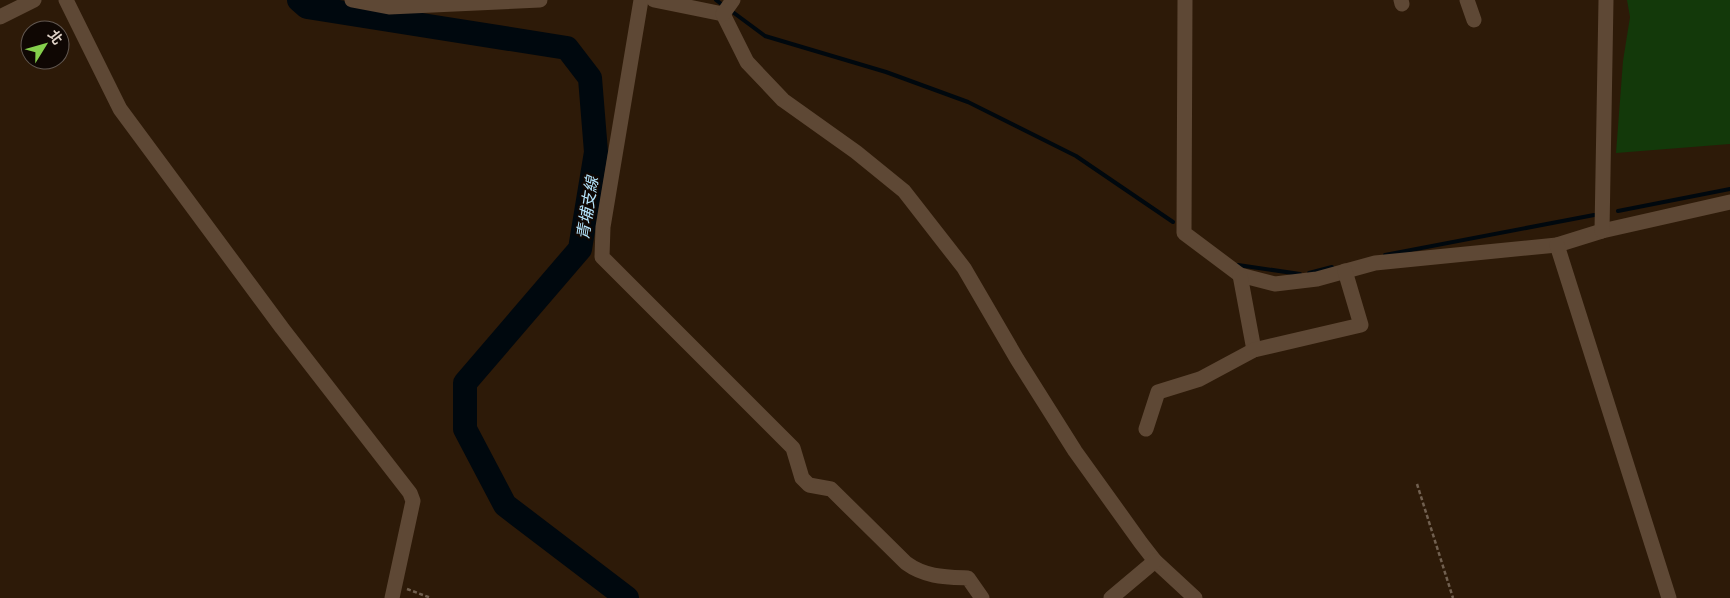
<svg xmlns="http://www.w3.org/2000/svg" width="1730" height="598" viewBox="0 0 1730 598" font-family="Quicksand,'Noto Sans TC',sans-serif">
<rect width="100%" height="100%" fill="#2d1a08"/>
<path fill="#13390a" d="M 1627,0 L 1730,0 L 1730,144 L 1616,153 L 1623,61 L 1630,17 Z"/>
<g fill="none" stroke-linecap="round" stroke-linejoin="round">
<g stroke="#00080e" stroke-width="4">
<path d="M 716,0 L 724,6"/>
<path d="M 730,10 L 765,36 L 886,72 L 968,102 L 1076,156 L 1173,222"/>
<path d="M 1618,211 L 1730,189"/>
<path d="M 1385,255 L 1594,215"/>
<path d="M 1238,265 L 1300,274"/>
<path d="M 1309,273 L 1332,267"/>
</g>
<path stroke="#00080e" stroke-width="24" d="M 299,0 L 307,7 L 567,48 L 590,78 L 596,152 L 580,249 L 465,383 L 465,429 L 505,505 L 627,598"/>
<g stroke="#716050" stroke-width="2.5" stroke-dasharray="4 2.5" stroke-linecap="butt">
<path d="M 1417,484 L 1453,598"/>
<path d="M 407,589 L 431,598"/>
</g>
<g stroke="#5e4835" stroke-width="15">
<path d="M 66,0 L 120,109 L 282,328 L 410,493 L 413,501 L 392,598"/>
<path d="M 352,0 L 389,7 L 540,0"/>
<path d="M 641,0 L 603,227 L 602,257 L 793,448 L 802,478 L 809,485 L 831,489 L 906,563 C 925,577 945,577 968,578 L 982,598"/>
<path d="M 654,0 L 723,14"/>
<path d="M 1185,0 L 1184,233 L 1240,275 L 1275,284 L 1317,279 L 1375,263 L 1557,245 L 1602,231 L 1730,202"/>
<path d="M 1401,0 L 1402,4"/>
<path d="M 1467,0 L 1474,20"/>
<path d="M 723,14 L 747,62 L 783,100 L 856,152 L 904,191 L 964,268 L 1017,359 L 1075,451 L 1141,543 L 1155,561 L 1195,598"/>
<path d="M 723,14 L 733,0"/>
<path d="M 0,17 L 34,0"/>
<path d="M 1602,231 L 1606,0"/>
<path d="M 1557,245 L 1669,598"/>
<path d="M 1240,275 L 1254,350"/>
<path d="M 1146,429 L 1158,392 L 1200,379 L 1254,350 L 1361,325 L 1345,271"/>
<path d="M 1111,598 L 1155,561"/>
</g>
</g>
<g text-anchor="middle" stroke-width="4" stroke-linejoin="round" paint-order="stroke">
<g font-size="16" font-style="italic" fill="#b5e5fd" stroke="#0f0703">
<text transform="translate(587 208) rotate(-81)" y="6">青埔支線</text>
</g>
</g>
<g transform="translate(45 45) rotate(53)"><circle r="24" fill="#0f0703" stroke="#625851"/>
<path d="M0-4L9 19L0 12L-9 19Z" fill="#85cf4c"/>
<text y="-8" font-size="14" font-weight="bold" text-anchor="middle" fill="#dfd2c7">北</text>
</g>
</svg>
